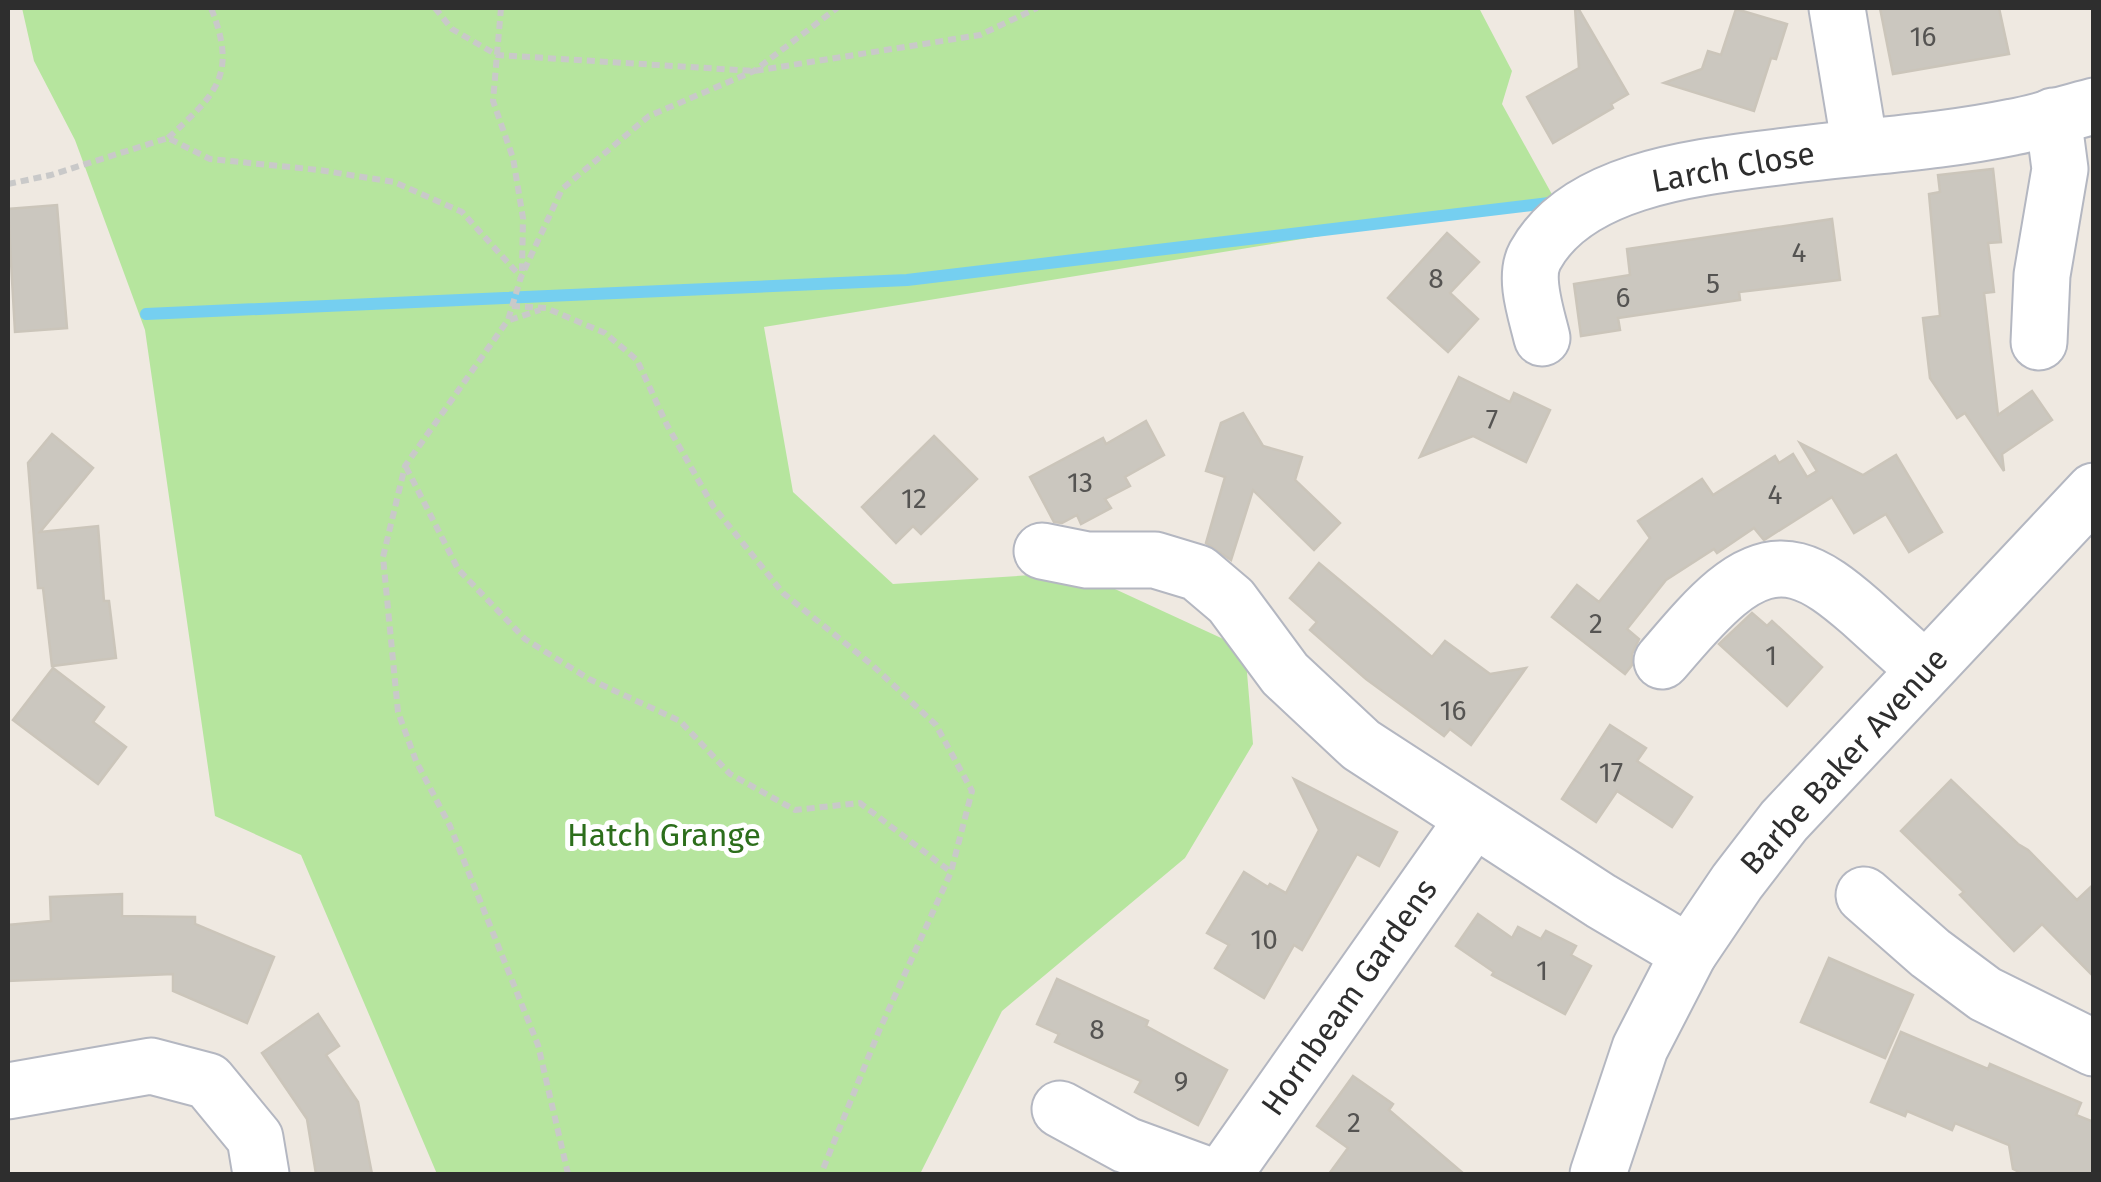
<svg xmlns="http://www.w3.org/2000/svg" width="2101" height="1182" viewBox="0 0 2101 1182" font-family="'Fira Sans',sans-serif">
<rect width="100%" height="100%" fill="#efe9e1"/>
<path fill="#b6e59e" d="M 22,8 L 1479,8 L 1512,71 L 1502,104 L 1554,198 L 764,327 L 793,492 L 893,584 L 1078,572 L 1245,649 L 1253,744 L 1185,858 L 1002,1011 L 920,1174 L 437,1174 L 301,855 L 215,816 L 145,330 L 75,140 L 34,61 Z"/>
<g fill="none" stroke-linecap="round" stroke-linejoin="round">
<path stroke="#75cff0" stroke-width="12" d="M 146,314 L 907,280 L 1549,203"/>
</g>
<g fill="#cbc7bf" stroke="#cbc5ba" stroke-width="2.5">
<path d="M 1575,8 L 1578,8 L 1628,94 L 1611,104 L 1613,108 L 1553,143 L 1527,97 L 1579,68 Z"/>
<path d="M 1880,8 L 1999,8 L 2009,54 L 1893,74 Z"/>
<path d="M 1736,9 L 1787,24 L 1776,59 L 1771,58 L 1754,111 L 1664,83 L 1702,69 L 1708,51 L 1721,55 Z"/>
<path d="M 1993,169 L 2001,242 L 1988,243 L 1994,292 L 1984,293 L 1998,415 L 2032,391 L 2052,420 L 2002,454 L 2004,471 L 1965,413 L 1957,418 L 1930,378 L 1923,318 L 1940,316 L 1929,194 L 1940,192 L 1938,175 Z"/>
<path d="M 57,205 L 67,328 L 15,332 L 8,209 Z"/>
<path d="M 1832,219 L 1840,280 L 1739,292 L 1740,300 L 1618,318 L 1620,330 L 1581,336 L 1574,284 L 1630,275 L 1627,249 Z"/>
<path d="M 1447,233 L 1479,262 L 1450,293 L 1478,319 L 1448,352 L 1388,298 Z"/>
<path d="M 1459,377 L 1510,402 L 1514,393 L 1550,410 L 1526,462 L 1473,436 L 1420,457 Z"/>
<path d="M 1243,413 L 1263,446 L 1302,457 L 1295,480 L 1340,523 L 1314,550 L 1253,490 L 1231,560 L 1206,543 L 1225,477 L 1206,471 L 1221,423 Z"/>
<path d="M 1146,421 L 1164,455 L 1125,477 L 1130,486 L 1105,499 L 1111,508 L 1081,524 L 1077,515 L 1062,523 L 1054,522 L 1030,477 L 1103,438 L 1106,444 Z"/>
<path d="M 52,434 L 93,468 L 40,532 L 98,526 L 104,601 L 109,601 L 116,658 L 52,666 L 43,588 L 38,588 L 28,463 Z"/>
<path d="M 934,436 L 977,479 L 921,534 L 913,526 L 896,543 L 862,507 Z"/>
<path d="M 1800,443 L 1863,475 L 1896,455 L 1942,532 L 1909,552 L 1886,514 L 1854,533 L 1832,497 L 1764,540 L 1754,528 L 1717,553 L 1714,549 L 1666,580 L 1627,629 L 1639,639 L 1632,654 L 1632,665 L 1625,674 L 1552,617 L 1577,585 L 1599,602 L 1650,538 L 1638,521 L 1702,479 L 1713,495 L 1775,456 L 1779,463 L 1793,454 L 1807,477 L 1817,471 Z"/>
<path d="M 1319,563 L 1432,657 L 1445,641 L 1490,674 L 1526,668 L 1471,745 L 1450,729 L 1444,736 L 1366,679 L 1310,630 L 1317,622 L 1290,598 Z"/>
<path d="M 1752,613 L 1767,626 L 1772,621 L 1822,667 L 1787,706 L 1719,644 Z"/>
<path d="M 53,668 L 104,707 L 93,722 L 126,747 L 98,784 L 13,720 Z"/>
<path d="M 1610,725 L 1646,748 L 1637,761 L 1692,797 L 1672,827 L 1617,791 L 1596,822 L 1562,799 Z"/>
<path d="M 1294,779 L 1397,832 L 1379,866 L 1357,854 L 1302,950 L 1294,945 L 1264,998 L 1215,968 L 1229,945 L 1207,933 L 1244,872 L 1268,887 L 1270,884 L 1286,893 L 1319,830 Z"/>
<path d="M 1951,780 L 2018,844 L 2028,850 L 2077,900 L 2094,884 L 2094,977 L 2042,924 L 2014,951 L 1960,895 L 1964,892 L 1901,831 Z"/>
<path d="M 122,894 L 122,916 L 195,917 L 195,924 L 274,957 L 247,1023 L 173,991 L 173,974 L 8,981 L 8,925 L 51,921 L 50,897 Z"/>
<path d="M 1478,914 L 1512,938 L 1518,927 L 1541,939 L 1546,931 L 1576,946 L 1571,955 L 1591,966 L 1565,1014 L 1492,975 L 1494,972 L 1456,946 Z"/>
<path d="M 1829,958 L 1913,995 L 1885,1058 L 1801,1022 Z"/>
<path d="M 1057,979 L 1148,1021 L 1146,1026 L 1227,1070 L 1198,1125 L 1135,1092 L 1141,1081 L 1055,1042 L 1059,1034 L 1037,1024 Z"/>
<path d="M 318,1014 L 339,1046 L 326,1055 L 358,1102 L 372,1174 L 316,1174 L 307,1119 L 262,1053 Z"/>
<path d="M 1901,1032 L 1988,1069 L 1990,1064 L 2081,1103 L 2076,1115 L 2094,1122 L 2094,1174 L 2023,1174 L 2013,1169 L 2009,1145 L 1955,1123 L 1952,1130 L 1907,1111 L 1905,1116 L 1871,1102 Z"/>
<path d="M 1353,1076 L 1393,1104 L 1389,1110 L 1464,1174 L 1329,1174 L 1348,1148 L 1317,1126 Z"/>
</g>
<g fill="none" stroke-linecap="round" stroke-linejoin="round">
<defs>
<g id="minor">
<path d="M 1837,8 L 1860,147"/>
<path d="M 1542,338 C 1537,316 1523,278 1535,256 C 1580,174 1713,166 1794,155 C 1866,146 1941,142 2013,127 C 2040,122 2067,113 2094,106"/>
<path d="M 2039,342 L 2042,275 L 2060,169 L 2053,116"/>
<path d="M 1042,551 L 1087,560 L 1155,560 L 1198,573 L 1231,601 L 1285,674 L 1361,745 L 1601,901 L 1689,953"/>
<path d="M 1662,661 C 1682,638 1702,613 1726,593 C 1780,548 1816,573 1861,612 C 1882,631 1903,650 1924,669"/>
<path d="M 1864,895 L 1930,953 L 1985,994 L 2094,1048"/>
<path d="M 8,1091 L 151,1066 L 208,1081 L 255,1138 L 261,1174"/>
<path d="M 1060,1109 L 1126,1145 L 1205,1174"/>
<path d="M 1224,1174 L 1473,820"/>
<path d="M 1598,1174 L 1640,1048 L 1689,953 L 1737,882 L 1784,821 L 2094,491"/>
</g>
</defs>
<use href="#minor" stroke="#b4b7c1" stroke-width="59"/>
<g stroke="#c9c9c9" stroke-width="6" stroke-dasharray="8 5" stroke-linecap="butt">
<path d="M 435,8 L 452,29 L 497,55 L 754,71 L 980,35 L 1037,8"/>
<path d="M 501,8 L 493,101 L 513,158 L 523,218 L 522,271"/>
<path d="M 168,138 C 216,94 238,75 211,8"/>
<path d="M 8,184 L 51,175 L 168,138 L 210,159 L 319,170 L 394,182 L 462,212 L 521,277"/>
<path d="M 512,306 L 546,308 L 605,333 L 637,360 L 667,425 L 713,506 L 783,593 L 871,664 L 936,725 L 972,791 L 951,872 L 879,1031 L 821,1174"/>
<path d="M 510,320 L 540,310"/>
<path d="M 406,467 L 458,569 L 525,639 L 589,679 L 680,721 L 730,774 L 795,810 L 860,803 L 951,872"/>
<path d="M 568,1174 L 538,1045 L 450,826 L 416,761 L 398,712 L 383,557 L 405,466 L 508,320 L 521,277 L 562,189 L 649,116 L 754,71 L 837,8"/>
</g>
<use href="#minor" stroke="#fff" stroke-width="55"/>
</g>
<g text-anchor="middle" stroke-width="10" stroke-linejoin="round" paint-order="stroke">
<g font-size="28" fill="#555452">
<text x="1923" y="46">16</text>
<text x="1799" y="262">4</text>
<text x="1436" y="288">8</text>
<text x="1713" y="293">5</text>
<text x="1623" y="307">6</text>
<text x="1492" y="429">7</text>
<text x="1080" y="492">13</text>
<text x="1775" y="504">4</text>
<text x="914" y="508">12</text>
<text x="1596" y="633">2</text>
<text x="1771" y="665">1</text>
<text x="1453" y="720">16</text>
<text x="1611" y="782">17</text>
<text x="1264" y="949">10</text>
<text x="1542" y="980">1</text>
<text x="1097" y="1039">8</text>
<text x="1181" y="1091">9</text>
<text x="1354" y="1132">2</text>
</g>
<g font-size="32" fill="#2e2e2e" stroke="#fff">
<text transform="translate(1733 167) rotate(-10)" y="11">Larch Close</text>
<text transform="translate(1844 761) rotate(-48)" y="11">Barbe Baker Avenue</text>
<text transform="translate(1349 997) rotate(-55)" y="11">Hornbeam Gardens</text>
</g>
<g font-size="32" fill="#2c6e1b" stroke="#fff">
<text x="664" y="846">Hatch Grange</text>
</g>
</g>
<rect width="2101" height="1182" fill="none" stroke="#2e2e2e" stroke-width="20"/>
</svg>
